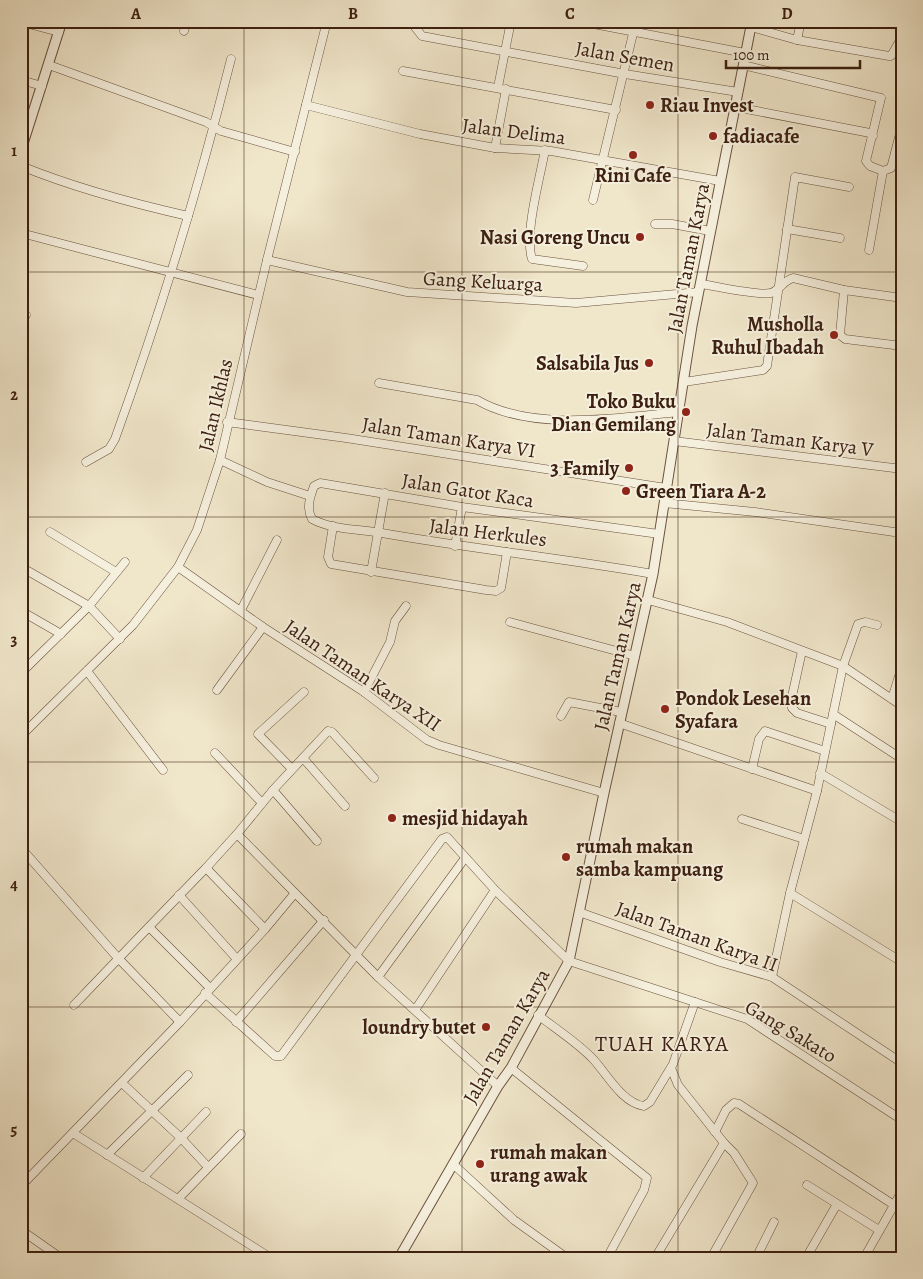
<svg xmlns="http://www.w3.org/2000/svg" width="923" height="1279" viewBox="0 0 923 1279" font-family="Alegreya,serif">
<rect width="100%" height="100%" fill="#f0e6ca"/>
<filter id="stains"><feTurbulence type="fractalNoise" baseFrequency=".004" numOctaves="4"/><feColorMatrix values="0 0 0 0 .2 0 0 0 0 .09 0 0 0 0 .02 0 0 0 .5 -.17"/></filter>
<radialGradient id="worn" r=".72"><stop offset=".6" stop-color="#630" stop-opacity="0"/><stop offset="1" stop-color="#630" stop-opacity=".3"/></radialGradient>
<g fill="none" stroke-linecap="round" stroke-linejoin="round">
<defs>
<g id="minor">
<path d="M 417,21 L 415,27 L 422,36 L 625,74 L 738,92"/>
<path d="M 578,21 L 745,53"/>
<path d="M 21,22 L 59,32"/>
<path d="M 751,27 L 797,40 L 889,56 L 891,56 L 902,37"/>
<path d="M 184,31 L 187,21"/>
<path d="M 797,40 L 801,21"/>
<path d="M 49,65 L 206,122 L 221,131 L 295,152"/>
<path d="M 743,65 L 881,98 L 866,161 L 870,166 L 883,171 L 891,168 L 902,126"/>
<path d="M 403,71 L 616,110"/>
<path d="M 21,80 L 42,86"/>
<path d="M 498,87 L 511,21"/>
<path d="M 306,105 L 420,134 L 495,148 L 551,151 L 720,181"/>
<path d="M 736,107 L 870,133 L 873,136"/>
<path d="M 495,148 L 506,89"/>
<path d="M 545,150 C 540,178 524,234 532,259 L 583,266"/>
<path d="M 21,166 C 75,188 131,203 188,216"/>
<path d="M 593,200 L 636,21"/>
<path d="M 655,224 L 672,224 L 710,231"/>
<path d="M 787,229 L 840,238"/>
<path d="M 21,233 L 258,295"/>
<path d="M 869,250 L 883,171"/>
<path d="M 267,260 L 407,292 L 576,303 L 699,292"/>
<path d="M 701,284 C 716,286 758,296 771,293 C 780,290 783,281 793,278 L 844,290 L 902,298"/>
<path d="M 844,290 L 840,335 L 845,339 L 902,346"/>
<path d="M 21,313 L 26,315"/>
<path d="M 684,382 L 763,370 L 767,366 L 795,177 L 849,187"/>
<path d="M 379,383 L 477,400 C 532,432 617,418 678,412"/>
<path d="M 227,422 L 346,438 L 666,488"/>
<path d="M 674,441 L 902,469"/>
<path d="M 220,460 L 267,482 L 310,496"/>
<path d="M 86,462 L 109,449 L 115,439 C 160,314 199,187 231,59"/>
<path d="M 664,503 L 755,512 L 894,532"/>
<path d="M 333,526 L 328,557 L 331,564 L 486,590 L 496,591 L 501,588 L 507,552"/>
<path d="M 50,532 L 116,572"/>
<path d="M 455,546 L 462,507"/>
<path d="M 21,567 L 89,606 L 120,639"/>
<path d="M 178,567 L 263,627 L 364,692 L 427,740 L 439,745 L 604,793"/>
<path d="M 371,572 L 385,493"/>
<path d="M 653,574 C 563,558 472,549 382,533 C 360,529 332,530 312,519 C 306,508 310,497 314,486 L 320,483 L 462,507 L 659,534"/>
<path d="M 648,600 L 727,622 L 843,666 L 902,706"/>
<path d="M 241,610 L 277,540"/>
<path d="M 21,611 L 61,634"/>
<path d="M 510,622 L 635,656"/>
<path d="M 802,651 L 791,701 L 792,708 L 797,713 L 831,724"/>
<path d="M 87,671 L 163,770"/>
<path d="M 21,673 L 89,606 L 125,562"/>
<path d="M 217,690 L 263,627"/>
<path d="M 364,692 L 390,642 L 395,621 L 406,606"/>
<path d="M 892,699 L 902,666"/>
<path d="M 833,714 L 902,759"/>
<path d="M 561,716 L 569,702 L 621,712"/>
<path d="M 619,723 L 817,791"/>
<path d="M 21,736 L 133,625 L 178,567 L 197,530 L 220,460 L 267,260 L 327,21"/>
<path d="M 215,753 L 262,803"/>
<path d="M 303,758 L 345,806"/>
<path d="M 292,769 L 258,734 L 304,692"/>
<path d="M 752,769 L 759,739 L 765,731 L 825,751"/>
<path d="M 820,773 L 902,822"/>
<path d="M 273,790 L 317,841"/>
<path d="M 742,819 L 804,839"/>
<path d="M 237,834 L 273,790 L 328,731 L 332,732 L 374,778"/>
<path d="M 21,848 L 118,958 L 180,1022 L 265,929 L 206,868 C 162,913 118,959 74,1005"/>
<path d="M 206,868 L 237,834 L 295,893"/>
<path d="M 790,893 L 902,962"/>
<path d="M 179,895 L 236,958"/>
<path d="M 579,912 L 720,962 L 772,977 L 902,1063"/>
<path d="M 149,927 L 210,988"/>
<path d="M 265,929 L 295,893 L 378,977 L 498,1086"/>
<path d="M 378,977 L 465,858"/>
<path d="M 772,977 L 790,893 L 817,791 L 843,666 L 858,624 L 865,622 L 877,625"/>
<path d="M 205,993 L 275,1056 L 281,1056 L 442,839 L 447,837 L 495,890 L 569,961 L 747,1019 L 902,1120"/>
<path d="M 415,1010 L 495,890"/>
<path d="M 538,1015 C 556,1029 578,1043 593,1059 C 607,1074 622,1103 644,1106 L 650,1102 L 673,1064 L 695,1002"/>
<path d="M 236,1022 L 324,920"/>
<path d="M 511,1068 L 647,1178 L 644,1190 L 607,1258"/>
<path d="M 122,1083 L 181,1138 L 208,1167"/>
<path d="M 715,1132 L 726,1110 L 734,1103 L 739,1104 L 894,1205"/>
<path d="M 73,1133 L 271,1258"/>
<path d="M 107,1155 L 188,1075"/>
<path d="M 453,1164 L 514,1220 L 567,1258"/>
<path d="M 143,1178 L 206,1112"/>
<path d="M 807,1185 L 879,1230"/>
<path d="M 21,1186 L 180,1022"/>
<path d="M 178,1199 L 241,1134"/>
<path d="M 21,1230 L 61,1258"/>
<path d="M 655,1258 L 724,1143 L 678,1085 L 671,1068"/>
<path d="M 711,1258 L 753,1183 L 734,1153 L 724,1143"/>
<path d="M 756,1258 L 774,1222"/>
<path d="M 806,1258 L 837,1204"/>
<path d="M 864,1258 L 902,1191"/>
</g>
<g id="tertiary">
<path d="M 21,150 L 62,21"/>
<path d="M 399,1258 L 498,1086 L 511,1068 L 569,961 L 604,793 L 653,574 L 692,326 L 752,21"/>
</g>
</defs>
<use href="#minor" stroke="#6a523e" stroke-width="9"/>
<use href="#tertiary" stroke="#6a523e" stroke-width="11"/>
<use href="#minor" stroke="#f5efdd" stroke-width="8"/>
<use href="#tertiary" stroke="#f5efdd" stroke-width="9"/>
</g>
<path fill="none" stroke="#3d2010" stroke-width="1" stroke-opacity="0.55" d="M 244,21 L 244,1258M 462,21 L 462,1258M 678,21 L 678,1258M 21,272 L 902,272M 21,517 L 902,517M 21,762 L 902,762M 21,1007 L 902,1007"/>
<g fill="#8f2418" stroke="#f5efdd" stroke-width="2">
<circle cx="650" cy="105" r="5"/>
<circle cx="713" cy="136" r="5"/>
<circle cx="633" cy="155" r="5"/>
<circle cx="640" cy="237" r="5"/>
<circle cx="834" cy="335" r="5"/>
<circle cx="649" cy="363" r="5"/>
<circle cx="686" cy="412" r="5"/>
<circle cx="629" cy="468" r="5"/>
<circle cx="626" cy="491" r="5"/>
<circle cx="665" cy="709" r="5"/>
<circle cx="392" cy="818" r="5"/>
<circle cx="566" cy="857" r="5"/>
<circle cx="486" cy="1027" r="5"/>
<circle cx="480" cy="1164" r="5"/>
</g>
<g text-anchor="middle" stroke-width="4" stroke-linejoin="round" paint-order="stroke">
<g font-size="20" fill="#3d2010" stroke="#f5efdd">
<text transform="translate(625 56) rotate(10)" y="7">Jalan Semen</text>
<text transform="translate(514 131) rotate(7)" y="7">Jalan Delima</text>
<text transform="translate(688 258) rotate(-79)" y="7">Jalan Taman Karya</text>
<text transform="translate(483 281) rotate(3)" y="7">Gang Keluarga</text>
<text transform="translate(215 405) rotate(-77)" y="7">Jalan Ikhlas</text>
<text transform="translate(449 437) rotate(9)" y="7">Jalan Taman Karya VI</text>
<text transform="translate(790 439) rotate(7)" y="7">Jalan Taman Karya V</text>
<text transform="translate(468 490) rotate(9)" y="7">Jalan Gatot Kaca</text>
<text transform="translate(488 532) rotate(7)" y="7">Jalan Herkules</text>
<text transform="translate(617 656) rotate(-77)" y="7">Jalan Taman Karya</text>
<text transform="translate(363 675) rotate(34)" y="7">Jalan Taman Karya XII</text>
<text transform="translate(697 936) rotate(20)" y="7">Jalan Taman Karya II</text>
<text transform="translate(791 1031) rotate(31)" y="7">Gang Sakato</text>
<text transform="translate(506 1036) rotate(-60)" y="7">Jalan Taman Karya</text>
</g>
<g font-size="20" font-weight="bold" fill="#3d2010" stroke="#f5efdd" text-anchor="start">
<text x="660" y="112">Riau Invest</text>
<text x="723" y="143">fadiacafe</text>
<text x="633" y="182" text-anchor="middle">Rini Cafe</text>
<text x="630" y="244" text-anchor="end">Nasi Goreng Uncu</text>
<text x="824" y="331" text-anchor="end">Musholla<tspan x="824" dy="23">Ruhul Ibadah</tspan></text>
<text x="639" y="370" text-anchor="end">Salsabila Jus</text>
<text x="676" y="408" text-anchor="end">Toko Buku<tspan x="676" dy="23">Dian Gemilang</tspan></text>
<text x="619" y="475" text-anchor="end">3 Family</text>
<text x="636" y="498">Green Tiara A-2</text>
<text x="675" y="705">Pondok Lesehan<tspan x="675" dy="23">Syafara</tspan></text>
<text x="402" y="825">mesjid hidayah</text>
<text x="576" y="853">rumah makan<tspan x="576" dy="23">samba kampuang</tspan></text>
<text x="476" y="1034" text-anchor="end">loundry butet</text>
<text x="490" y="1159">rumah makan<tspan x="490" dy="23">urang awak</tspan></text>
</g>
<g font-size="22" letter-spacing="1" fill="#3d2010" stroke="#f5efdd">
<text x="662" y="1051">TUAH KARYA</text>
</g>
</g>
<rect width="923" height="1279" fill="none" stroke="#f0e6ca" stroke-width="55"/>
<path d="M726 60v8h134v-8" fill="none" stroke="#3d2010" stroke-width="2.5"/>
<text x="733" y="60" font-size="15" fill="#3d2010" stroke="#f5efdd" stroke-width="4" paint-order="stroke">100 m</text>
<rect x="28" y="28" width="868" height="1224" fill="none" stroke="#3d2010" stroke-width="2"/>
<g font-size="16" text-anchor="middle" font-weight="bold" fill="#3d2010">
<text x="136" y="19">A</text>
<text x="353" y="19">B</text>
<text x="570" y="19">C</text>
<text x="787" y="19">D</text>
<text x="14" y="156">1</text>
<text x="14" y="400">2</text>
<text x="14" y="645">3</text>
<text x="14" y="890">4</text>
<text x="14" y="1135">5</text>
</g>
<rect width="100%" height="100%" filter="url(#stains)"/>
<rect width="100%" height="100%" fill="url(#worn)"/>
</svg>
